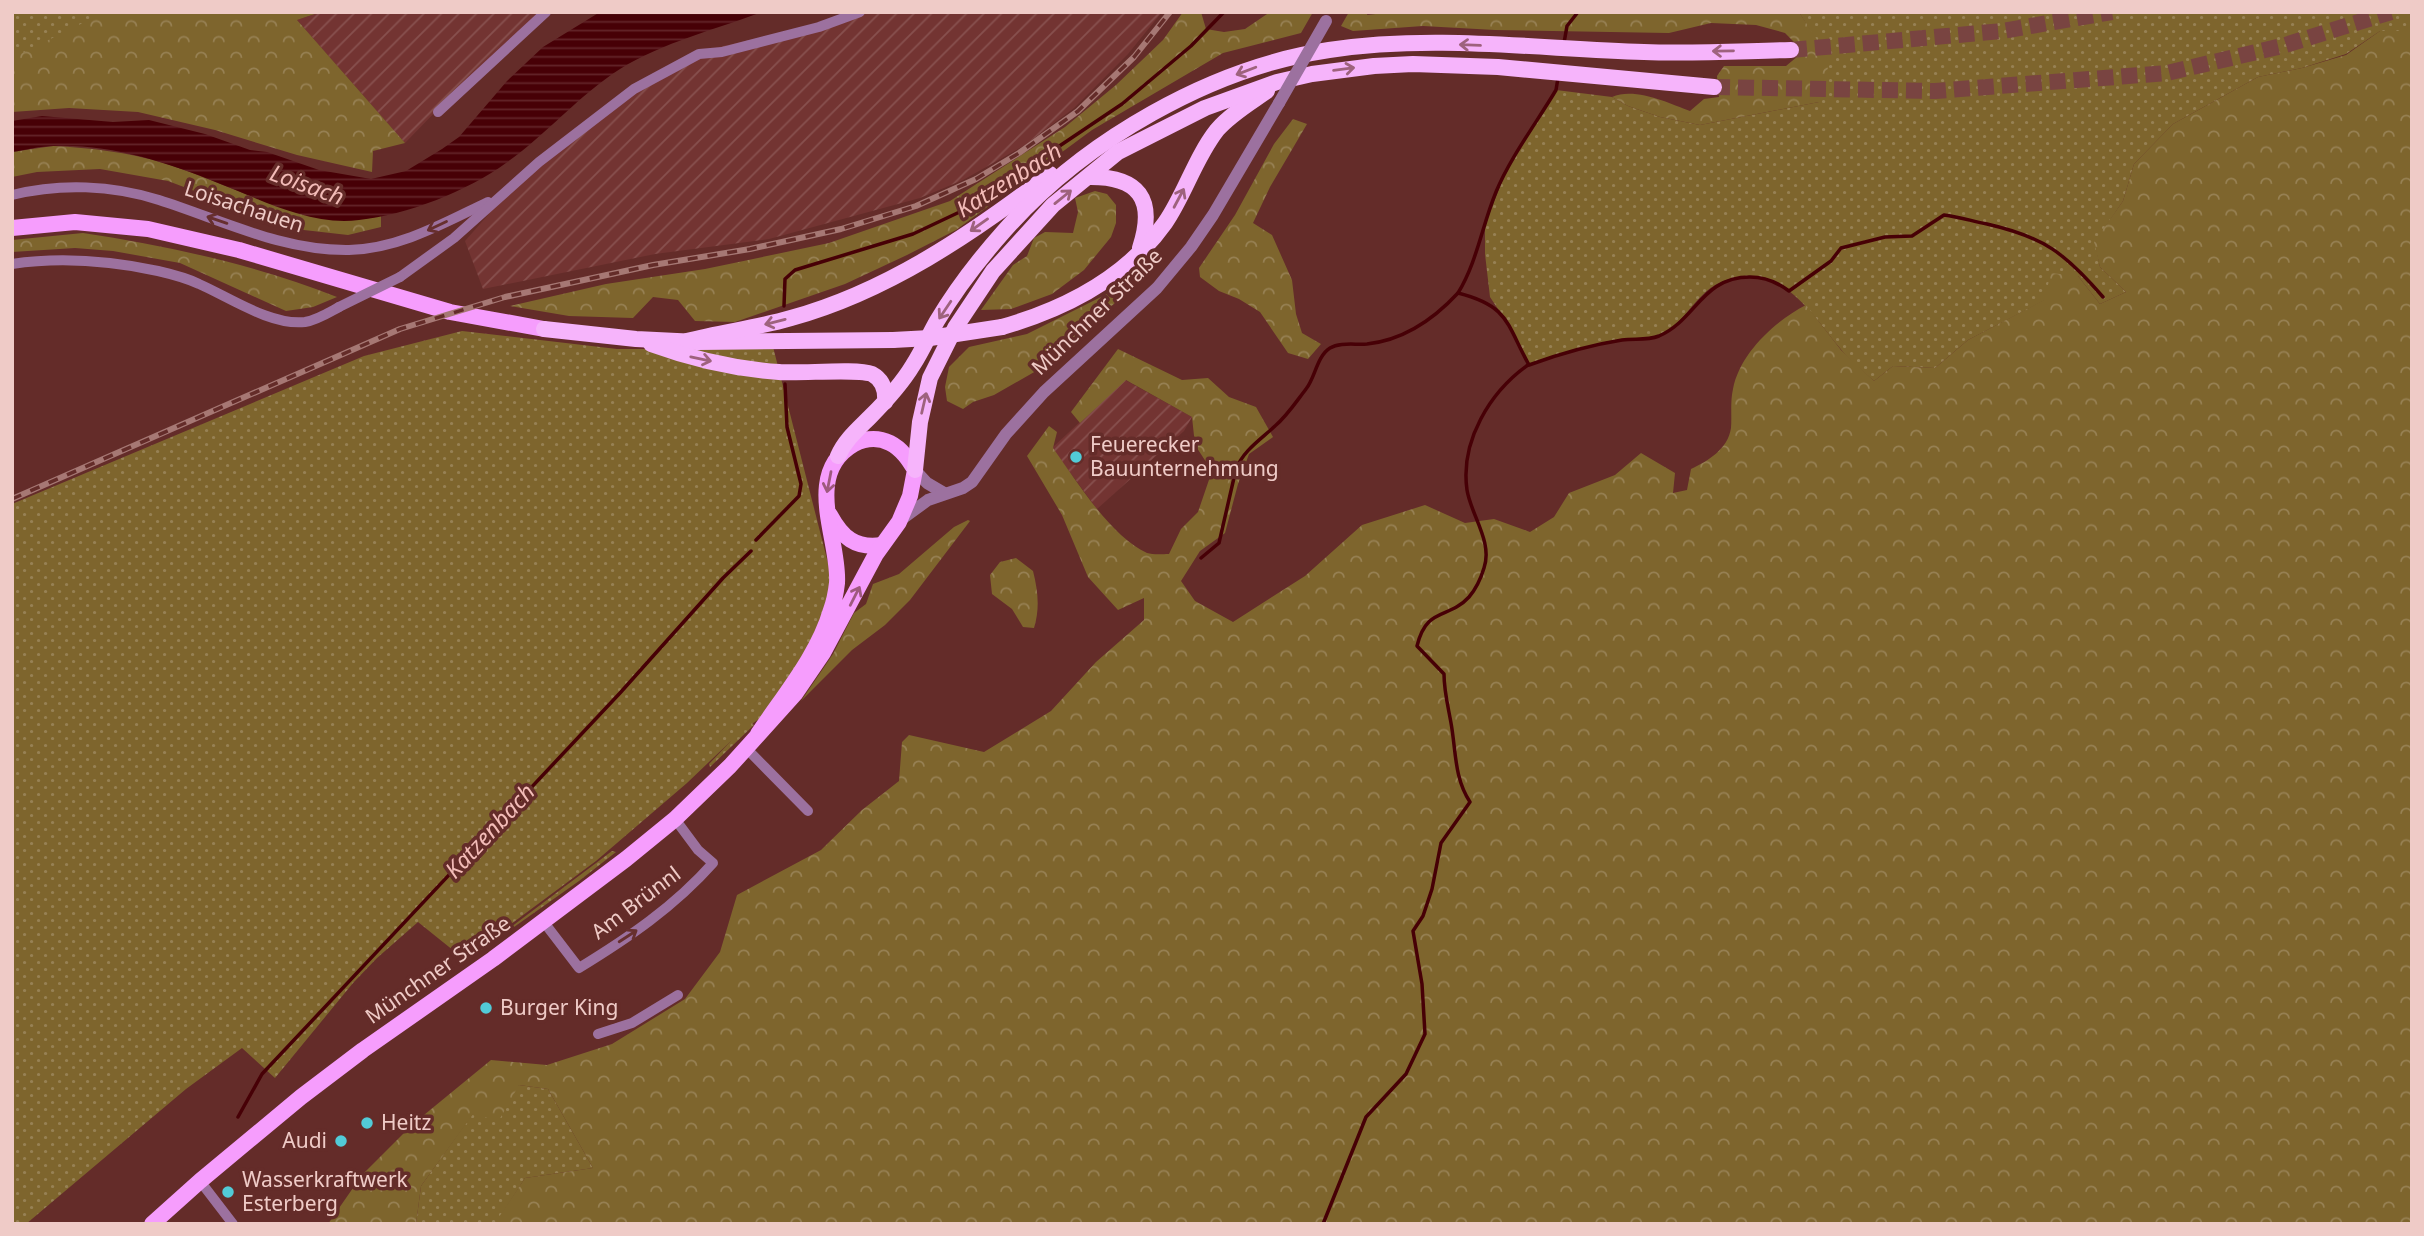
<svg xmlns="http://www.w3.org/2000/svg" width="2424" height="1236" viewBox="0 0 2424 1236" font-family="'Noto Sans',sans-serif">
<defs>
<pattern id="industrial-furrows" width="10" height="10" patternUnits="userSpaceOnUse" patternTransform="scale(1.75)"><rect width="10" height="10" fill="#733432"/><path d="M-1 1l2-2M0 10L10 0M9 11l2-2" fill="none" stroke="#87504e"/></pattern>
<pattern id="grass-dots" width="8" height="8" patternUnits="userSpaceOnUse" patternTransform="scale(1.75)"><rect width="8" height="8" fill="#7e652d"/><path d="M2 2h.1M6 6h.1" fill="none" stroke="#978154" stroke-width="1.8" stroke-linecap="round"/></pattern>
<pattern id="forest-crowns" width="20" height="18" patternUnits="userSpaceOnUse" patternTransform="scale(1.75)"><rect width="20" height="18" fill="#7e652d"/><path d="M2 6a3 3 0 1 1 6 0M12 15a3 3 0 1 1 6 0" fill="none" stroke="#978154"/></pattern>
<pattern id="water-rules" width="6" height="5" patternUnits="userSpaceOnUse" patternTransform="scale(1.75)"><rect width="6" height="5" fill="#470006"/><path d="M0 2.5h6" fill="none" stroke="#622429"/></pattern>
</defs>
<rect width="100%" height="100%" fill="#642c29"/>
<g fill="url(#industrial-furrows)">
<path d="M 320,12 L 544,12 L 439,108 L 405,143 L 297,20 Z"/>
<path d="M 845,12 L 1162,12 L 1128,54 L 1074,108 L 1025,145 L 963,180 L 920,198 L 769,239 L 655,254 L 483,289 L 465,241 L 488,215 L 506,187 L 633,86 L 698,52 L 820,24 Z"/>
<path d="M 1125,380 L 1192,417 L 1184,431 L 1097,509 L 1052,448 Z"/>
</g>
<g fill="url(#grass-dots)">
<path d="M 12,12 L 321,12 L 12,102 Z"/>
<path d="M 1799,12 L 2412,12 L 2412,31 L 2380,31 L 2346,54 L 2302,68 L 2258,77 L 2173,124 L 2134,164 L 2123,201 L 2095,242 L 2100,267 L 2126,292 L 2100,304 L 2078,276 L 2045,300 L 1968,340 L 1935,368 L 1893,366 L 1874,381 C 1862,370 1849,360 1839,347 C 1808,309 1777,257 1719,283 C 1695,294 1684,325 1659,336 C 1646,341 1635,338 1622,340 C 1590,344 1559,354 1529,365 L 1510,327 L 1490,297 L 1485,254 L 1485,225 L 1506,171 L 1556,90 L 1612,97 L 1628,106 L 1660,117 L 1700,125 L 1819,102 L 1813,35 Z"/>
<path d="M 462,331 L 617,349 L 684,349 L 770,335 L 830,571 C 837,621 789,676 763,716 L 752,724 L 754,725 L 710,767 L 709,764 L 732,740 L 687,783 L 596,861 L 464,959 L 418,922 L 377,958 L 353,983 L 275,1078 L 242,1048 L 186,1089 L 26,1224 L 12,1224 L 12,504 L 364,356 Z"/>
<path d="M 612,851 L 616,852 L 579,881 L 462,964 Z"/>
<path d="M 519,1085 L 548,1089 L 593,1168 L 525,1178 L 496,1223 L 500,1224 L 416,1224 L 421,1186 L 474,1112 Z"/>
</g>
<g fill="url(#forest-crowns)">
<path d="M 105,12 L 320,12 L 297,20 L 405,143 L 373,151 L 372,172 L 297,155 L 215,130 L 138,112 L 69,108 L 12,112 L 12,58 Z"/>
<path d="M 1183,12 L 1201,12 L 1206,29 L 1224,32 L 1245,29 L 1270,12 L 1313,12 L 1301,33 L 1223,53 L 1092,130 L 956,230 L 907,255 L 845,284 L 735,322 L 695,321 L 678,300 L 653,297 L 633,318 L 569,316 L 510,306 L 606,284 L 705,269 L 829,243 L 950,201 L 1065,127 L 1116,85 L 1163,40 Z"/>
<path d="M 1349,12 L 1368,12 L 1367,15 C 1401,10 1437,11 1472,12 C 1481,13 1490,16 1498,12 L 1799,12 L 1830,60 L 1819,102 L 1700,125 L 1660,117 L 1628,106 L 1612,97 C 1635,87 1668,103 1690,111 L 1704,99 L 1719,97 L 1717,76 L 1724,66 L 1786,66 L 1798,56 L 1794,42 L 1785,33 L 1756,25 L 1711,23 L 1669,33 L 1495,30 L 1423,26 L 1353,31 L 1341,26 Z"/>
<path d="M 2380,31 L 2412,31 L 2412,1224 L 495,1223 L 525,1178 L 593,1168 L 548,1089 L 519,1085 L 498,1122 L 474,1113 L 421,1186 L 416,1224 L 328,1224 L 362,1175 L 413,1124 L 491,1060 L 547,1065 L 612,1044 L 685,999 L 720,952 L 737,895 L 821,850 L 862,810 L 899,781 L 902,742 L 909,735 L 984,752 L 1051,711 L 1096,662 L 1144,620 L 1144,598 L 1118,610 L 1088,577 L 1062,515 L 1027,456 L 1049,426 L 1057,432 L 1053,448 C 1076,480 1110,536 1147,553 C 1153,555 1163,554 1169,554 L 1181,529 L 1198,512 L 1212,471 L 1195,445 L 1192,417 L 1126,380 L 1080,423 L 1071,412 L 1118,349 L 1182,380 L 1208,378 L 1229,397 L 1256,407 L 1273,437 L 1249,454 L 1238,484 L 1225,533 L 1200,551 L 1181,581 L 1195,601 L 1233,622 L 1305,576 L 1362,525 L 1425,505 L 1465,523 L 1494,519 L 1530,532 L 1554,517 L 1569,493 L 1615,475 L 1641,453 L 1675,473 L 1673,493 L 1687,490 L 1691,469 C 1708,461 1728,449 1731,428 C 1732,415 1730,402 1733,389 C 1740,353 1775,321 1806,305 L 1841,350 L 1874,381 L 1893,366 L 1935,368 L 1968,340 L 2044,300 L 2051,273 L 2078,276 L 2100,304 L 2126,292 L 2100,267 L 2094,242 L 2123,201 L 2134,164 L 2173,124 L 2258,77 L 2302,68 L 2346,55 Z"/>
<path d="M 1293,119 L 1307,124 L 1270,187 L 1253,223 L 1272,235 L 1292,280 L 1296,314 L 1302,333 L 1321,344 L 1308,359 L 1288,353 L 1260,312 L 1239,299 L 1219,291 L 1200,277 L 1199,268 L 1235,215 L 1274,144 Z"/>
<path d="M 53,146 C 91,148 127,152 164,163 C 233,184 307,232 381,216 L 381,227 L 348,235 L 295,229 L 168,181 L 100,169 L 37,172 L 12,177 L 12,152 Z"/>
<path d="M 1095,191 L 1107,194 L 1116,205 L 1116,223 L 1111,237 L 1084,270 L 1052,294 L 1011,309 L 981,310 L 1013,265 L 1027,256 L 1034,238 L 1045,232 L 1073,233 L 1078,212 L 1075,198 Z"/>
<path d="M 83,233 C 169,246 256,265 337,297 L 313,307 L 286,311 L 180,263 L 113,251 L 75,248 L 12,252 L 12,240 Z"/>
<path d="M 1131,282 L 1125,294 L 1043,367 L 994,395 L 973,402 L 963,409 L 947,401 L 945,387 L 949,367 L 969,347 L 1027,334 Z"/>
<path d="M 968,520 L 970,521 L 910,600 L 885,625 L 852,650 L 801,701 L 833,654 L 854,613 L 866,604 L 873,584 L 899,574 L 954,527 Z"/>
<path d="M 1016,558 L 1033,571 C 1038,591 1040,608 1034,628 L 1023,627 L 1012,609 L 992,594 L 990,575 L 1000,562 Z"/>
</g>
<path fill="url(#water-rules)" d="M 600,12 L 762,12 C 714,30 664,42 620,69 C 578,96 546,135 506,163 C 468,191 406,215 359,220 C 310,226 262,200 218,183 C 166,162 110,144 54,146 C 40,146 26,150 12,152 L 12,121 L 42,116 L 113,122 L 149,120 L 205,134 L 250,150 L 267,152 L 319,170 L 371,179 L 406,171 L 442,149 L 459,137 L 507,81 L 543,47 Z"/>
<g fill="none" stroke-linecap="round" stroke-linejoin="round">
<g stroke="#470006" stroke-width="3.5">
<path d="M 1564,43 L 1567,26 L 1578,12"/>
<path d="M 1558,78 L 1556,90 C 1537,122 1510,158 1496,192 C 1482,226 1477,262 1458,293 C 1509,306 1506,323 1529,365 C 1559,354 1590,345 1622,340 C 1634,338 1646,341 1659,336 C 1696,320 1702,277 1750,277 C 1765,277 1777,282 1789,291 L 1831,261 L 1841,248 L 1885,237 L 1912,236 L 1944,215 C 1959,217 1972,221 1987,224 C 2044,237 2065,253 2103,297"/>
<path d="M 784,306 L 785,279 L 795,270 L 913,234 L 985,200 L 1052,151 L 1122,104 L 1191,46 L 1224,12"/>
<path d="M 756,540 L 799,496 L 801,484 L 787,427 L 785,384"/>
<path d="M 1201,558 L 1219,543 L 1236,469 C 1244,450 1260,440 1275,426 C 1287,416 1296,402 1306,389 C 1315,378 1317,356 1330,348 C 1340,342 1355,345 1367,344 C 1404,340 1433,320 1458,293"/>
<path d="M 238,1117 L 262,1074 L 620,693 L 723,578 L 751,551"/>
<path d="M 1323,1224 L 1366,1117 L 1406,1074 L 1425,1034 L 1422,984 L 1413,931 L 1423,916 L 1432,889 L 1441,843 L 1470,802 C 1454,778 1456,750 1451,723 C 1448,706 1444,691 1444,674 L 1417,646 C 1427,606 1448,620 1469,597 C 1475,590 1481,578 1484,568 C 1493,542 1471,515 1467,490 C 1460,441 1490,392 1528,365"/>
</g>
<g stroke="#794441" stroke-width="16" stroke-dasharray="16 8" stroke-linecap="butt">
<path d="M 1791,50 L 2002,31 L 2112,12"/>
<path d="M 1714,87 L 1935,91 L 2167,73 L 2282,46 L 2391,12"/>
</g>
<g stroke="#9c719f" stroke-width="10">
<path d="M 438,112 L 546,12"/>
<path d="M 12,195 C 60,183 112,185 159,200 C 222,220 282,251 349,250 C 399,249 444,223 488,202"/>
<path d="M 12,264 C 59,257 111,261 158,271 C 171,274 187,278 199,284 C 229,297 271,326 305,322 C 317,320 328,313 339,307"/>
<path d="M 400,277 L 454,238 L 539,162 L 634,89 L 699,54 L 722,52 L 819,27 L 860,12"/>
<path d="M 746,748 L 808,811"/>
<path d="M 543,921 L 579,968 C 628,938 674,907 713,863 L 698,850 L 675,819"/>
<path d="M 598,1034 L 632,1023 L 678,995"/>
<path d="M 200,1181 L 233,1224"/>
</g>
<g stroke="#9c719f" stroke-width="12">
<path d="M 915,470 L 927,483 L 944,493"/>
<path d="M 902,519 L 928,500 L 963,488 L 972,482 L 1006,434 L 1044,392 L 1157,288 L 1191,247 L 1213,215 L 1279,103"/>
</g>
<g stroke="#f69dfd" stroke-width="16">
<path d="M 12,228 L 75,222 L 148,229 L 239,250 L 450,312 L 544,329"/>
<path d="M 830,515 C 842,537 855,549 882,545"/>
<path d="M 152,1224 L 200,1181 L 301,1097 L 363,1050 L 493,959 L 626,859 L 675,819 L 730,766 L 795,694 L 823,653 L 876,554 L 899,522 L 910,496 L 915,470 C 909,460 902,449 890,443 C 878,437 866,438 854,444 C 802,474 840,540 837,583 C 836,592 834,602 831,610 C 818,655 784,695 758,734"/>
</g>
<g stroke="#f6b4fb" stroke-width="16">
<path d="M 1088,177 C 1139,176 1156,199 1140,248"/>
<path d="M 1002,327 C 1065,309 1126,278 1165,223 C 1185,194 1195,158 1217,130 C 1231,114 1250,103 1267,91"/>
<path d="M 544,329 L 636,339 L 697,342 L 893,340"/>
<path d="M 687,341 C 721,332 757,328 791,318 C 886,292 972,234 1050,174"/>
<path d="M 651,344 C 692,359 736,369 779,372 C 800,374 856,368 872,374 C 883,380 886,390 885,402"/>
<path d="M 838,456 C 845,440 858,429 870,417 C 886,401 901,385 913,365 C 922,351 929,335 937,321 C 956,289 980,258 1005,230 C 1084,141 1210,68 1329,50 C 1433,34 1540,49 1644,52 C 1693,54 1742,51 1791,50"/>
<path d="M 915,470 L 920,422 L 930,378 L 955,328 L 993,271 L 1053,205 L 1118,152 L 1205,108 L 1277,82 L 1312,74 L 1374,66 L 1413,64 L 1498,67 L 1714,87"/>
</g>
<defs>
<path id="rail" d="M 12,499 L 400,329 L 505,297 L 653,265 L 750,249 L 841,229 L 916,206 L 976,179 L 1019,153 L 1078,111 L 1134,57 L 1170,12"/>
</defs>
<use href="#rail" stroke="#a67874" stroke-width="6"/>
<use href="#rail" stroke="#642c29" stroke-width="3.5" stroke-dasharray="10" stroke-linecap="butt"/>
<path stroke="#9c719f" stroke-width="10" d="M 339,307 L 400,277"/>
<path stroke="#9c719f" stroke-width="12" d="M 1279,103 L 1326,21"/>
<path stroke="#f6b4fb" stroke-width="16" d="M 893,340 L 930,338 L 1002,327"/>
</g>
<defs><path id="oneway-shaft" d="M-6 0H5M1.5-3L5.5 0L1.5 3" fill="none" stroke-width="1.6" stroke-linecap="round" stroke-linejoin="round" transform="scale(1.75)"/></defs>
<g stroke="#9e627d">
<use href="#oneway-shaft" transform="translate(1470 45) rotate(-178)"/>
<use href="#oneway-shaft" transform="translate(1723 51) rotate(179)"/>
<use href="#oneway-shaft" transform="translate(1344 69) rotate(-7)"/>
<use href="#oneway-shaft" transform="translate(1246 71) rotate(159)"/>
<use href="#oneway-shaft" transform="translate(1063 197) rotate(-39)"/>
<use href="#oneway-shaft" transform="translate(1179 198) rotate(-62)"/>
<use href="#oneway-shaft" transform="translate(979 225) rotate(145)"/>
<use href="#oneway-shaft" transform="translate(945 310) rotate(124)"/>
<use href="#oneway-shaft" transform="translate(775 322) rotate(166)"/>
<use href="#oneway-shaft" transform="translate(701 359) rotate(12)"/>
<use href="#oneway-shaft" transform="translate(924 403) rotate(-77)"/>
</g>
<g stroke="#672f2f">
<use href="#oneway-shaft" transform="translate(217 220) rotate(-161)"/>
<use href="#oneway-shaft" transform="translate(437 226) rotate(155)"/>
<use href="#oneway-shaft" transform="translate(628 936) rotate(-33)"/>
</g>
<g stroke="#9e597e">
<use href="#oneway-shaft" transform="translate(829 482) rotate(101)"/>
<use href="#oneway-shaft" transform="translate(855 596) rotate(-63)"/>
</g>
<g fill="#52cbd7" stroke="#642c29" stroke-width="2.5">
<circle cx="1076" cy="457" r="7"/>
<circle cx="486" cy="1008" r="7"/>
<circle cx="367" cy="1123" r="7"/>
<circle cx="341" cy="1141" r="7"/>
<circle cx="228" cy="1192" r="7"/>
</g>
<g text-anchor="middle" stroke-width="7" stroke-linejoin="round" paint-order="stroke">
<g font-size="21" fill="#efcbc7" stroke="#642c29">
<text transform="translate(244 207) rotate(18)" y="7">Loisachauen</text>
<text transform="translate(1097 312) rotate(-44)" y="7">Münchner Straße</text>
<text transform="translate(636 903) rotate(-37)" y="7">Am Brünnl</text>
<text transform="translate(438 970) rotate(-35)" y="7">Münchner Straße</text>
</g>
<g font-size="21" fill="#efcbc7" stroke="#642c29" text-anchor="start">
<text x="1090" y="452">Feuerecker<tspan x="1090" dy="24">Bauunternehmung</tspan></text>
<text x="500" y="1015">Burger King</text>
<text x="381" y="1130">Heitz</text>
<text x="327" y="1148" text-anchor="end">Audi</text>
<text x="242" y="1187">Wasserkraftwerk<tspan x="242" dy="24">Esterberg</tspan></text>
</g>
<g font-size="23" font-style="italic" fill="#f3bcb8" stroke="#642c29">
<text transform="translate(1009 180) rotate(-32)" y="8">Katzenbach</text>
<text transform="translate(307 185) rotate(20)" y="8">Loisach</text>
<text transform="translate(490 831) rotate(-47)" y="8">Katzenbach</text>
</g>
</g>
<rect width="2424" height="1236" fill="none" stroke="#efcbc7" stroke-width="28"/>
</svg>
